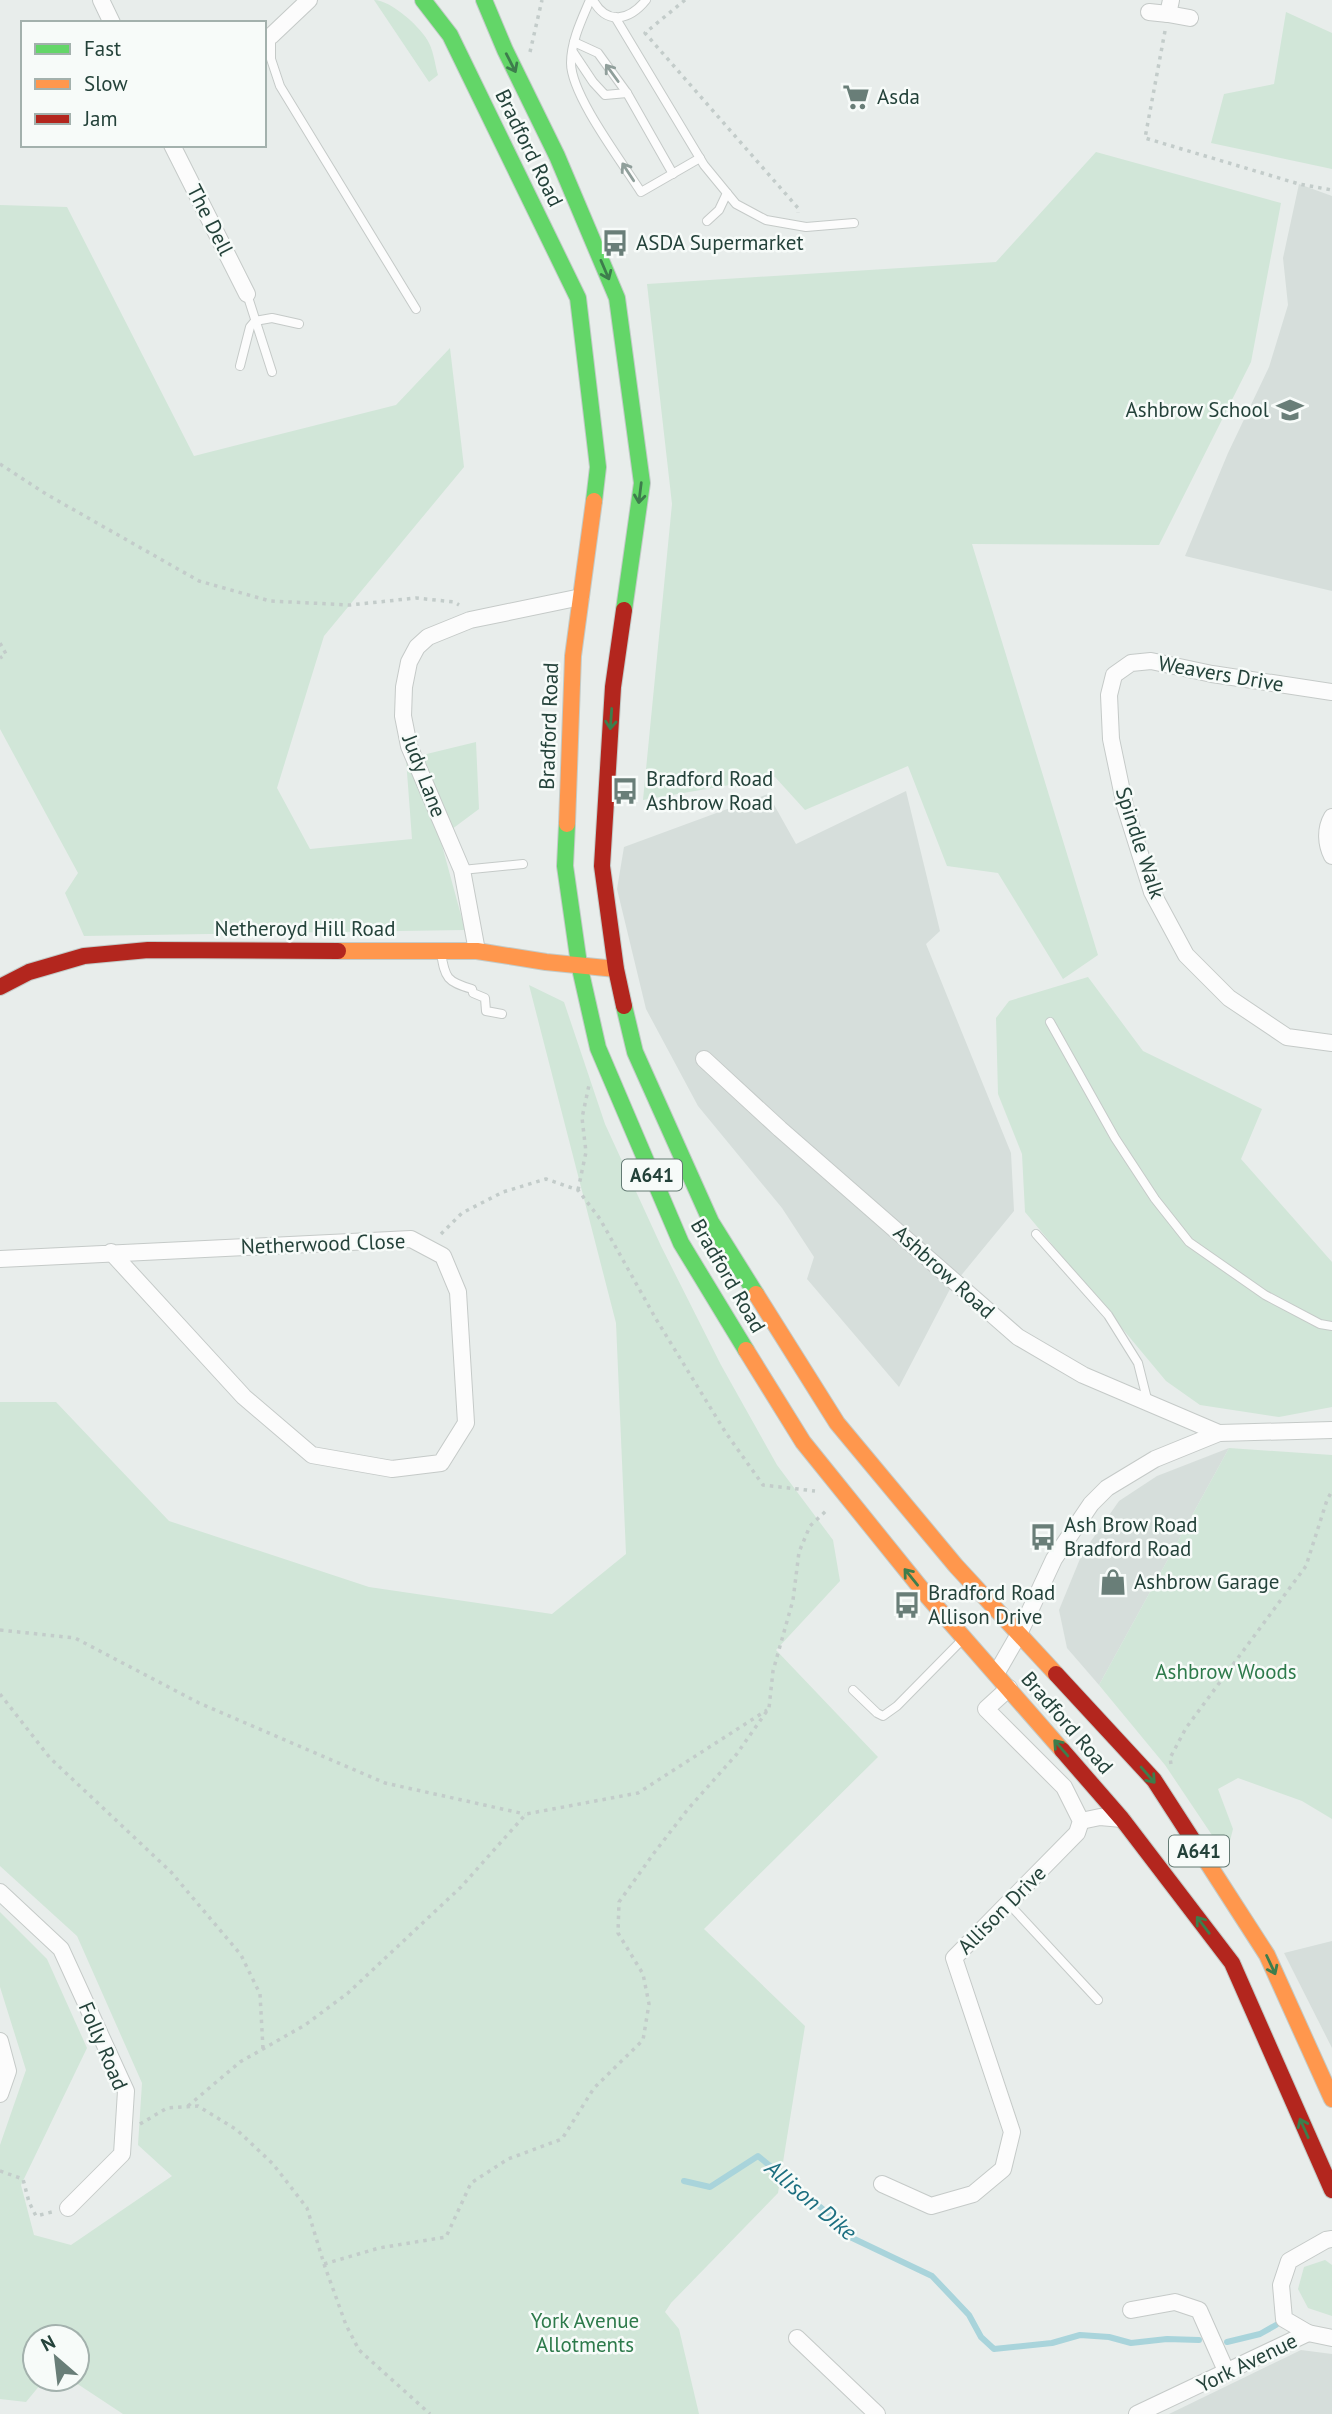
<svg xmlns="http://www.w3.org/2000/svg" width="1332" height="2414" viewBox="0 0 1332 2414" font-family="'PT Sans',sans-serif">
<rect width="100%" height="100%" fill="#e8edeb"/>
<g fill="#d6dedb">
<path d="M 1299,184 L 1332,196 L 1332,591 L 1185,556 L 1228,453 L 1269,367 L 1288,305 L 1283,258 Z"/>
<path d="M 906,791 L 940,931 L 926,944 L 1011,1153 L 1014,1211 L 950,1289 L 899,1387 L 807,1279 L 814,1257 L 782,1208 L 698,1106 L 646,1009 L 617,889 L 624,847 L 768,794 L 796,844 Z"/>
<path d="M 1229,1448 L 1099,1685 L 1067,1648 L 1059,1610 L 1082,1554 L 1119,1501 L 1157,1476 Z"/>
<path d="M 1332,1941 L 1332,2048 L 1284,1953 Z"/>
<path d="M 1301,2350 L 1332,2354 L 1332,2414 L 1169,2414 Z"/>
</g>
<g fill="#d1e6d8">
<path d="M 374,0 C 391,0 422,28 429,43 C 434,53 435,65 438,75 L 429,82 Z"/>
<path d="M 1286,12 L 1332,33 L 1332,169 L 1211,143 L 1224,94 L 1274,84 Z"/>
<path d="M 1096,152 L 1281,203 L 1251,362 L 1159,545 L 972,544 L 1098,955 L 1063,979 L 998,873 L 947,866 L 908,766 L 805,810 L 775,777 L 643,800 L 672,504 L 647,284 L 996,262 Z"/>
<path d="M 0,205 L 67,207 L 194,456 L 396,405 L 450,348 L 464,467 L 324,636 L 277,788 L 310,849 L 412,839 L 406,759 L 476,742 L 479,809 L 440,838 L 465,930 L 84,936 L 65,893 L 78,873 L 0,729 Z"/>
<path d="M 1088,977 L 1143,1051 L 1262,1109 L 1241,1159 L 1332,1262 L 1332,1407 L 1279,1417 L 1200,1405 L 1166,1381 L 1025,1212 L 1022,1154 L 998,1094 L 996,1018 L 1009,1001 Z"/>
<path d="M 529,985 L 564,1002 L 605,1124 L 661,1246 L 721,1365 L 777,1465 L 833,1540 L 840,1581 L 776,1650 L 878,1757 L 704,1929 L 805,2026 L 778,2193 L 671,2303 L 665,2312 L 679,2329 L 699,2414 L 123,2414 L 70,2379 L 77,2379 L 77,2337 L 35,2337 L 35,2379 L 45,2379 L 26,2402 L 0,2399 L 0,2145 L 26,2070 L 0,1987 L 0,1912 L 47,1959 L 87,2048 L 21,2185 L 34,2235 L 71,2245 L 172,2176 L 138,2145 L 142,2083 L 77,1936 L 0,1866 L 0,1402 L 56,1402 L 169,1521 L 369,1587 L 552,1614 L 626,1554 L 616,1323 Z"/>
<path d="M 1229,1448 L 1332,1455 L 1332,1819 L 1302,1801 L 1238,1778 L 1218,1789 L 1233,1829 L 1226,1856 L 1165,1765 L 1099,1685 Z"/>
<path d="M 1325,2260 L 1332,2265 L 1332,2316 L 1308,2308 L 1298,2289 L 1304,2267 Z"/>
</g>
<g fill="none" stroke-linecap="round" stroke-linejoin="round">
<g stroke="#a9d4db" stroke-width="6">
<path d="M 684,2181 L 710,2187 L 758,2156 L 830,2215 L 848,2236 L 932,2276 L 969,2315 L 981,2337 L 994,2349 L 1052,2343 L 1080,2335 L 1109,2337 L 1131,2343 L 1167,2339 L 1199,2340"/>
<path d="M 1227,2342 L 1260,2334 L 1276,2325"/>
</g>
<defs>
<g id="lane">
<path d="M 590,0 C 582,19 571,41 571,63 C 571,95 622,162 641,192 L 700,158"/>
<path d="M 593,0 C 607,26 630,20 646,0"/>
<path d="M 615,17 L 704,165 L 736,204 L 766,220 L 806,227 L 854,223"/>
<path d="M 271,36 L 271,59 L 280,86 L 416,309"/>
<path d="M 574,42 L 598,53 L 627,93 L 673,174"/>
<path d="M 573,52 L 593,82 L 605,95 L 627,93"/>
<path d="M 707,221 L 719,210 L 727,193"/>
<path d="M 247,294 L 272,372"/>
<path d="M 240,366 L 250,327 L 255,321 L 272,318 L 299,324"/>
<path d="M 462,870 L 523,864"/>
<path d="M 441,953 C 445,978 447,982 472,989 L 473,993 L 485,998 L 486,1011 L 502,1014"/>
<path d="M 1050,1022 L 1115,1138 L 1155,1199 L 1189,1242 L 1265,1295 L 1320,1324 L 1332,1326"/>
<path d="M 1036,1234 L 1108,1315 L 1138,1363 L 1148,1403"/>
<path d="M 853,1690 L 877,1713 L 883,1716 L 897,1706 L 962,1640"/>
<path d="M 1009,1904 L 1098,2000"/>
</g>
<g id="street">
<path d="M 101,0 L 112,23"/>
<path d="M 1171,0 L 1168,14 L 1190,18"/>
<path d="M 1149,12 L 1168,14"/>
<path d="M 271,36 L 309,0"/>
<path d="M 172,145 L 247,294"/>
<path d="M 1332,692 L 1212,674 L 1151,661 L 1131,663 L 1114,675 L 1109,695 L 1111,739 L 1125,806 L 1152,892 L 1186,955 L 1229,998 L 1287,1037 L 1332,1043"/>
<path d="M 1332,817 C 1325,829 1326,844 1332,856"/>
<path d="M 477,951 L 462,870 L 409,746 L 403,716 L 404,687 L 409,662 L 417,647 L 428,637 L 470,620 L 581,597"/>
<path d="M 704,1059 L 780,1129 L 1018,1337 L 1083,1375 L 1219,1433"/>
<path d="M 0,1259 L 411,1239 L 443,1256 L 458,1292 L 466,1423 L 441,1463 L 392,1469 L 312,1455 L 244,1397 L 111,1252"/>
<path d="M 996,1674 L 1019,1634 L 1054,1559 L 1091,1504 L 1107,1488 L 1155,1459 L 1219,1433 L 1332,1430"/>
<path d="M 1081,1821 L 1100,1817 L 1122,1819"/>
<path d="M 0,1892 L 61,1949 L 126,2091 L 122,2154 L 68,2208"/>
<path d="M 0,2041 L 8,2071 L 0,2094"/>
<path d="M 882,2184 L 931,2206 L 973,2194 L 1003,2169 L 1012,2132 L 954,1958 L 1077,1833 L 1081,1821 L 1064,1787 L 986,1709 L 1009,1688"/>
<path d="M 1131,2310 L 1175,2302 L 1199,2310 L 1227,2373"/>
<path d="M 1308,2333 L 1332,2338"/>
<path d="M 797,2338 L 877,2414"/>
<path d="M 1137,2414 L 1308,2333 L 1284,2319 L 1281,2285 L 1289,2261 L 1326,2240 L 1332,2239"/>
</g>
<g id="fast">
<path d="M 423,0 L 450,35 L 578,298 L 598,467 L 594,501"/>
<path d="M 484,0 L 505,50 L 557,156 L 617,298 L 642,483 L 624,610"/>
<path d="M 567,824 L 565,866 L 579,964 L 598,1048 L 681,1243 L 746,1350"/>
<path d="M 624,1006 L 635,1052 L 711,1222 L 756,1294"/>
</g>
<g id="slow">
<path d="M 567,824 L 573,656 L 594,501"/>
<path d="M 338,951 L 477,951 L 546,962 L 616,969"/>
<path d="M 756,1294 L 837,1423 L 956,1566 L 1056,1674"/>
<path d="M 746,1350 L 803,1442 L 928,1597 L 1062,1750"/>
<path d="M 1198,1848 L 1267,1955 L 1332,2099"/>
</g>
<g id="jam">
<path d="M 624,610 L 613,687 L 602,866 L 616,969 L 624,1006"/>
<path d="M 0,987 L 29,972 L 84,956 L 148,950 L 338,951"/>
<path d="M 1056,1674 L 1154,1780 L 1198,1848"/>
<path d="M 1062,1750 L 1122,1819 L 1232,1963 L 1332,2190"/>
</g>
</defs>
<use href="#lane" stroke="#c5cac8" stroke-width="10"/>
<use href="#street" stroke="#c5cac8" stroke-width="18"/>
<use href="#fast" stroke="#c3cbc8" stroke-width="18"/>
<use href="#slow" stroke="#c3cbc8" stroke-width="18"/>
<use href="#jam" stroke="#c3cbc8" stroke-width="18"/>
<g stroke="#c3ccca" stroke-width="3.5" stroke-dasharray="3.5 5" stroke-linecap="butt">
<path d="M 685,0 L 645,33 L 798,208 L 798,213"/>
<path d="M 1165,31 L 1145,138 L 1299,184 L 1332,190"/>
<path d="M 530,52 L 542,0"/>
<path d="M 0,464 L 46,494 L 199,581 L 270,601 L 350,605 L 416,598 L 454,602 L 459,605"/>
<path d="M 0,643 L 6,654 L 0,658"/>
<path d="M 578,1190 L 586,1152 L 582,1118 L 589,1085"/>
<path d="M 441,1234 L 462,1213 L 503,1192 L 546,1179 L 578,1190 L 600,1219 L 656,1319 L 726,1433 L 763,1485 L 815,1491"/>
<path d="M 0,1630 L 75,1638 L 199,1703 L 385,1783 L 525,1814"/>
<path d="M 0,1694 L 50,1758 L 171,1872 L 241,1955 L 260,1994 L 263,2049"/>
<path d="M 1171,1764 L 1170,1758 L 1186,1728 L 1306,1566 L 1327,1500 L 1332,1491"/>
<path d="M 188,2106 L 240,2062 L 305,2025 L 348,1993 L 461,1887 L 526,1814 L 638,1793 L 767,1710"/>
<path d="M 140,2124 L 167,2108 L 198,2106 L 237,2130 L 273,2164 L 307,2208 L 324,2264 L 379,2248 L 446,2237 L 471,2183 L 508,2159 L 562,2139 L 594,2088 L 643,2040 L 649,2004 L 643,1974 L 618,1933 L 619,1902 L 654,1853 L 688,1809 L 736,1755 L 769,1708 L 773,1671 L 793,1600 L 799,1552 L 810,1526 L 828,1509"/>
<path d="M 0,2171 L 23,2179 L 29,2202 L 36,2216 L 52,2212"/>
<path d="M 324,2264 L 346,2325 L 359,2350 L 430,2414"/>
</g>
<use href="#lane" stroke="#fcfcfc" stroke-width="8"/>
<use href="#street" stroke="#fcfcfc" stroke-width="16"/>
<use href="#fast" stroke="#63d668" stroke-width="16"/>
<use href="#slow" stroke="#ff974d" stroke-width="16"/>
<use href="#jam" stroke="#b3261e" stroke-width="16"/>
</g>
<defs><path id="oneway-shaft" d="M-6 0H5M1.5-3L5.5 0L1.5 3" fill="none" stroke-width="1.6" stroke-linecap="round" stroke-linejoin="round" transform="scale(1.75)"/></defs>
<g stroke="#3d7d4c">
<use href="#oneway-shaft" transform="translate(511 63) rotate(63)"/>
<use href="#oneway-shaft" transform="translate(605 270) rotate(67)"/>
<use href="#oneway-shaft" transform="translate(640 493) rotate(97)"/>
<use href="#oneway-shaft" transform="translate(611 719) rotate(94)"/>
<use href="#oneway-shaft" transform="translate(911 1577) rotate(-129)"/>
<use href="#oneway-shaft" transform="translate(1061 1748) rotate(-131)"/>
<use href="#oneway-shaft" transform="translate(1148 1775) rotate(49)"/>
<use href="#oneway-shaft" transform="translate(1203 1925) rotate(-127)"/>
<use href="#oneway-shaft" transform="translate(1271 1965) rotate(65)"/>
<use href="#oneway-shaft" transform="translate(1304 2128) rotate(-114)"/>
</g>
<g stroke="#909f9b">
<use href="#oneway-shaft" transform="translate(612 73) rotate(-126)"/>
<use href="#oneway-shaft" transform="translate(628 172) rotate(-123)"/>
</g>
<defs>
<symbol id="supermarket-bare" viewBox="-9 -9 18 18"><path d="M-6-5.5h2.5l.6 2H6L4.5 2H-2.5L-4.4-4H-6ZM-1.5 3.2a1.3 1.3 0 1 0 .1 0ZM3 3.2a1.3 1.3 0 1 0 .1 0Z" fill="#697e78" stroke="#f7fbf9" stroke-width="2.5" paint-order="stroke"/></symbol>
<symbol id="bus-bare" viewBox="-9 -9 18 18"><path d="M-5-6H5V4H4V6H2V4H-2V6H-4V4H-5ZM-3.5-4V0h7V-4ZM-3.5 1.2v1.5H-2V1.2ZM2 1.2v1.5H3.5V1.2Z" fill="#697e78" stroke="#f7fbf9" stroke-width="2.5" paint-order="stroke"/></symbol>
<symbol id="school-bare" viewBox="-9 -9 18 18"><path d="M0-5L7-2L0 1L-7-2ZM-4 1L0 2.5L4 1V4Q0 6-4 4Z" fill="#697e78" stroke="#f7fbf9" stroke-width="2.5" paint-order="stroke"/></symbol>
<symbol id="shop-bare" viewBox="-9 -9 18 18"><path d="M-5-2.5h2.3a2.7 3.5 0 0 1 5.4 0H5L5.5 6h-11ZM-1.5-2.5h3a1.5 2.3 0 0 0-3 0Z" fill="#697e78" stroke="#f7fbf9" stroke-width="2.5" paint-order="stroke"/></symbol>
</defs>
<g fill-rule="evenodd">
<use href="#supermarket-bare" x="837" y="78" width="38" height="38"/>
<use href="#bus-bare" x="596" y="224" width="38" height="38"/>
<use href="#school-bare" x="1271" y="391" width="38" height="38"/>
<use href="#bus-bare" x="606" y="772" width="38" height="38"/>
<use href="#bus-bare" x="1024" y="1518" width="38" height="38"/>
<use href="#shop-bare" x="1094" y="1563" width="38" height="38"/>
<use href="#bus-bare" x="888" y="1586" width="38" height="38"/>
</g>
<g text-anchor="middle" stroke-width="5" stroke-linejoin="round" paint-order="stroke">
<g fill="#f7fbf9" stroke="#637a73" stroke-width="2">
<rect x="622" y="1159.5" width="60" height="31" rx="5"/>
<rect x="1169" y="1835.5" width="60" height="31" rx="5"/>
</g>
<g font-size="19" font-weight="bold" fill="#24423a">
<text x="652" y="1182">A641</text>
<text x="1199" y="1858">A641</text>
</g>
<g font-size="21" fill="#24423a" stroke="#f7fbf9" text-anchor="start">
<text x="877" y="104">Asda</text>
<text x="636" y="250">ASDA Supermarket</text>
<text x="1269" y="417" text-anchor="end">Ashbrow School</text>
<text x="646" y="786">Bradford Road<tspan x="646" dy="24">Ashbrow Road</tspan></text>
<text x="1064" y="1532">Ash Brow Road<tspan x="1064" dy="24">Bradford Road</tspan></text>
<text x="1134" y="1589">Ashbrow Garage</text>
<text x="928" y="1600">Bradford Road<tspan x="928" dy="24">Allison Drive</tspan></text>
</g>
<g font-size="21" fill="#24423a" stroke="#f7fbf9">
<text transform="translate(529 148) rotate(64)" y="7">Bradford Road</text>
<text transform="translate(210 220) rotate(63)" y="7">The Dell</text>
<text transform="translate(1221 674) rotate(10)" y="7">Weavers Drive</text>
<text transform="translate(549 726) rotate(-88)" y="7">Bradford Road</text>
<text transform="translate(424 776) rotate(69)" y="7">Judy Lane</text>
<text transform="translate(1140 843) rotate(72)" y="7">Spindle Walk</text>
<text x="305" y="936">Netheroyd Hill Road</text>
<text transform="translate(323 1244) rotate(-2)" y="7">Netherwood Close</text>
<text transform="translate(944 1272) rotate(42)" y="7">Ashbrow Road</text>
<text transform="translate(728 1276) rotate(60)" y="7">Bradford Road</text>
<text transform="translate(1067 1723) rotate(49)" y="7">Bradford Road</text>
<text transform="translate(1002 1910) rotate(-45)" y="7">Allison Drive</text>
<text transform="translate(103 2046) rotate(67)" y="7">Folly Road</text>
<text transform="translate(1247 2363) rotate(-26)" y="7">York Avenue</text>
</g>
<g font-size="21" fill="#2d7a4b" stroke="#f7fbf9">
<text x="1226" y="1679">Ashbrow Woods</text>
<text x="585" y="2328">York Avenue<tspan x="585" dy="24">Allotments</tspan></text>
</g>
<g font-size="23" font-style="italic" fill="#1c6f80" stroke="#f7fbf9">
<text transform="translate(811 2200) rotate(40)" y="8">Allison Dike</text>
</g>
</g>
<rect x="21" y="21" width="245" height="126" fill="#f7fbf9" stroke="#a3b1ad" stroke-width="2"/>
<rect x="35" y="44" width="35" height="10" fill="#63d668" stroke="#a3b1ad" stroke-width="2"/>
<text x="84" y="56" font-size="21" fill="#24423a">Fast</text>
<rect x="35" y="79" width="35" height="10" fill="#ff974d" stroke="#a3b1ad" stroke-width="2"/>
<text x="84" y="91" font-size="21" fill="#24423a">Slow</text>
<rect x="35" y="114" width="35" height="10" fill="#b3261e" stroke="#a3b1ad" stroke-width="2"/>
<text x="84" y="126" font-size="21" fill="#24423a">Jam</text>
<g transform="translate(56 2358) rotate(332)"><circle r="33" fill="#f7fbf9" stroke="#a3b1ad" stroke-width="2"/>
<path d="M0-5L12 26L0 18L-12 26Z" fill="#697e78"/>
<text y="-10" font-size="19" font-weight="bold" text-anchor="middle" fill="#24423a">N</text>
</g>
</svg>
